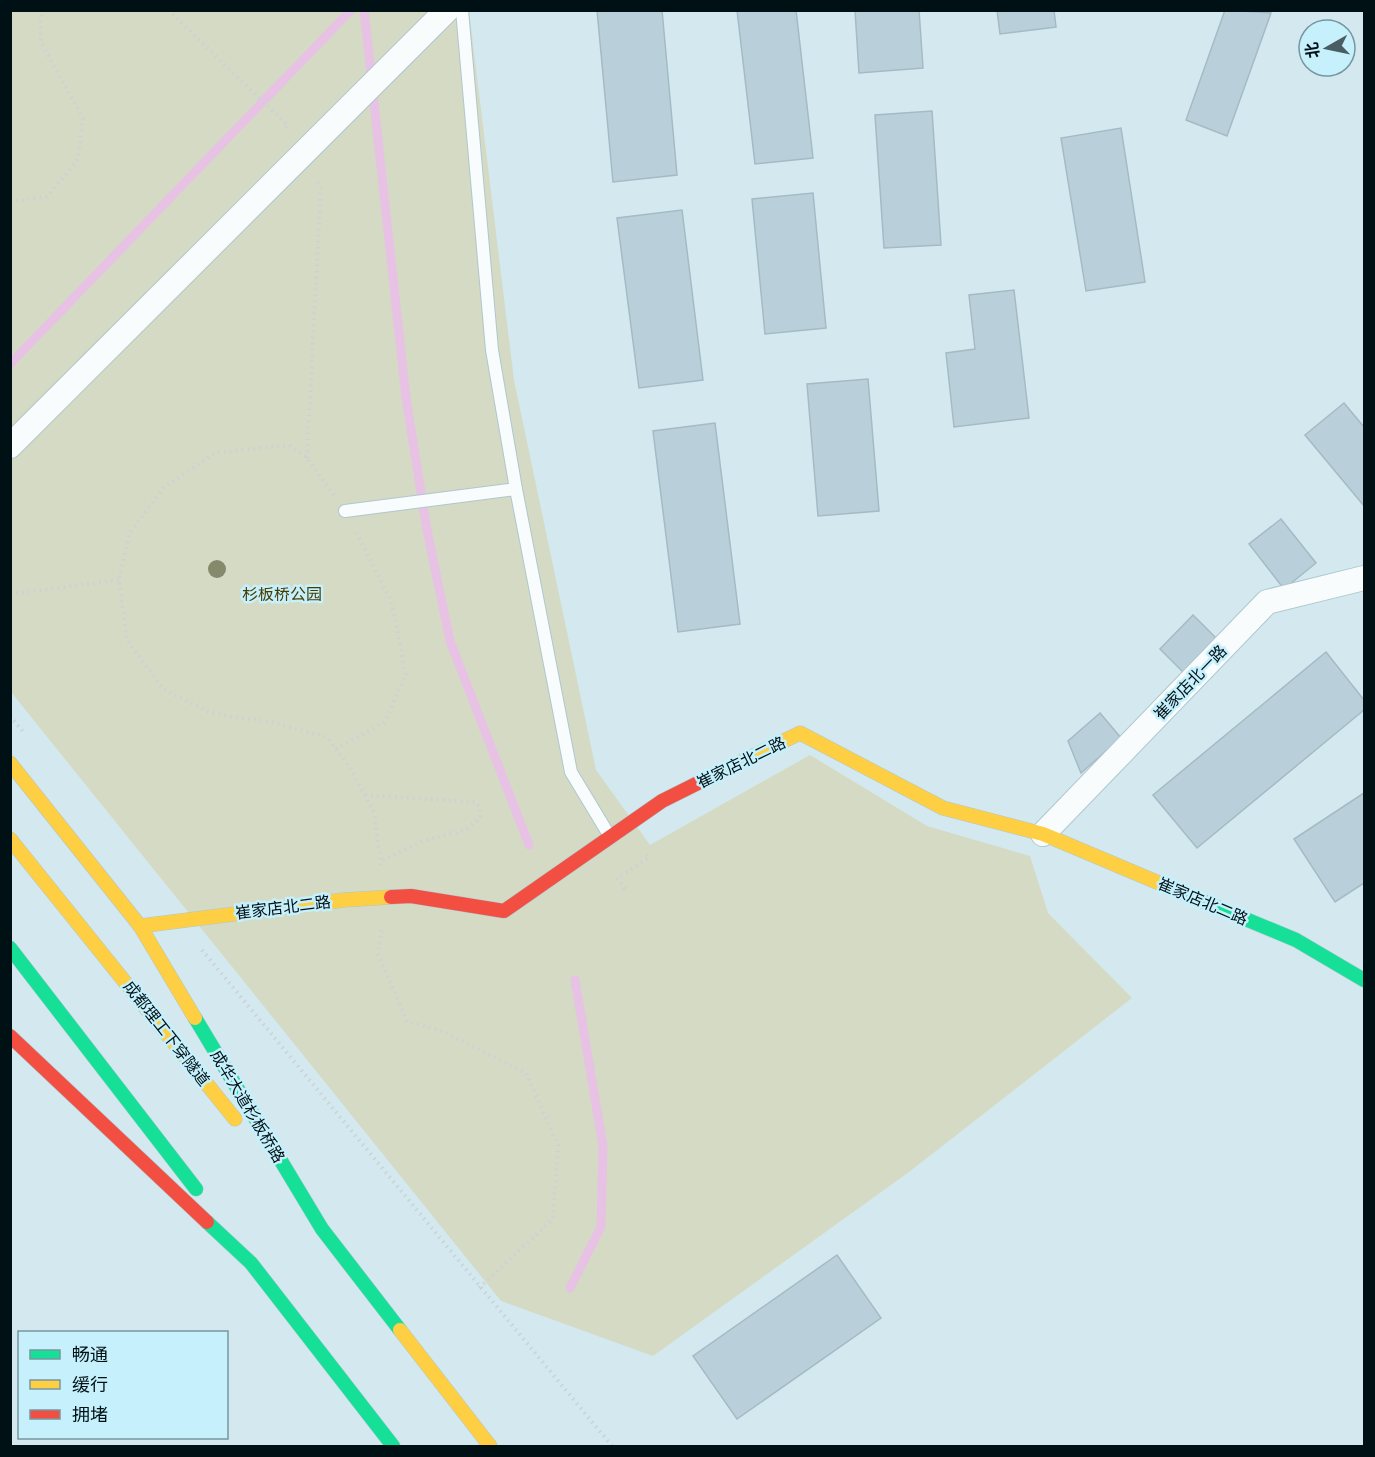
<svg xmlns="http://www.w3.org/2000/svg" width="1375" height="1457" viewBox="0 0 1375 1457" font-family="Signika,'Noto Sans SC',sans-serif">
<rect width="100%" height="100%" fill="#d3e9ef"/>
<path fill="#d5dac4" d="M 10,11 L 469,11 L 514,380 L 596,770 L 650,845 L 810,755 L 927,826 L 1030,856 L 1048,913 L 1132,998 L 909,1172 L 653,1356 L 501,1301 L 11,692 Z"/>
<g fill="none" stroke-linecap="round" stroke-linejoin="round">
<g stroke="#e8c2e4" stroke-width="9">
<path d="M 364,10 L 406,398 L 427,530 L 450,641 L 529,845"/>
<path d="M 10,364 L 351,10"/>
<path d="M 570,1288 L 601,1227 L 603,1146 L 575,980"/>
</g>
</g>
<g fill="#b9d0db" stroke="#a5bac4" stroke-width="1.5">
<path d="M 597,10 L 662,10 L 677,175 L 613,182 Z"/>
<path d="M 737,10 L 796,10 L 813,158 L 755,164 Z"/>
<path d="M 855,10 L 919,10 L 923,68 L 859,73 Z"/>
<path d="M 997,10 L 1054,10 L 1056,27 L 1000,34 Z"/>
<path d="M 1225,10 L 1271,13 L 1227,136 L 1186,120 Z"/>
<path d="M 932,111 L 941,245 L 884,248 L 875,115 Z"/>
<path d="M 1121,128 L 1145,282 L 1086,291 L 1061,138 Z"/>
<path d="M 813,193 L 826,328 L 765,334 L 752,199 Z"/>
<path d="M 682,210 L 703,380 L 639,388 L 617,218 Z"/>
<path d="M 1014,290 L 1029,418 L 954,427 L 946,353 L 975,349 L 969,295 Z"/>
<path d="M 868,379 L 879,511 L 818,516 L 807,384 Z"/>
<path d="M 1344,403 L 1364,427 L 1364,506 L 1305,435 Z"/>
<path d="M 715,423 L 740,624 L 678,632 L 653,431 Z"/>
<path d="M 1281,519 L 1316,563 L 1284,589 L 1249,544 Z"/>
<path d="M 1193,615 L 1216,638 L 1183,672 L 1160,649 Z"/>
<path d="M 1326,652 L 1364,700 L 1364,710 L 1197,848 L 1153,795 Z"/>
<path d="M 1100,713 L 1121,738 L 1081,773 L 1068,741 Z"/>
<path d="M 1364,793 L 1364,883 L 1335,902 L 1294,839 Z"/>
<path d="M 837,1255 L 881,1318 L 737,1419 L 693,1356 Z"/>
</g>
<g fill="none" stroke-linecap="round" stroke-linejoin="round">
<defs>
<g id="lane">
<path d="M 462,10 L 492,350 L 516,489 L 571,772 L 609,835"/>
<path d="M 345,511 L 516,489"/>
</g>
<g id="street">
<path d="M 10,446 L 447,10"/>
<path d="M 1043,834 L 1267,602 L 1364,578"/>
</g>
<g id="fast">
<path d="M 1178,891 L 1296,940 L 1364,980"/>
<path d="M 10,948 L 196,1189"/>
<path d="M 195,1018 L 322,1229 L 400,1330"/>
<path d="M 207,1222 L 251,1263 L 393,1446"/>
</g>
<g id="slow">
<path d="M 10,763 L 140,926 L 195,1018"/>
<path d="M 698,783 L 800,733 L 943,808 L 1043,834 L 1178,891"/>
<path d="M 10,839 L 235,1119"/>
<path d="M 140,926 L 344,900 L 391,897"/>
<path d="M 400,1330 L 490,1446"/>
</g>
<g id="jam">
<path d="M 391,897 L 411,896 L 504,911 L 662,801 L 698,783"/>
<path d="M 10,1036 L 207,1222"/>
</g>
</defs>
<use href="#lane" stroke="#afc7ce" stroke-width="14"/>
<use href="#street" stroke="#afc7ce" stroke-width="26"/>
<use href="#fast" stroke="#afc7ce" stroke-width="15"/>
<use href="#slow" stroke="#afc7ce" stroke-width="15"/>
<use href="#jam" stroke="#afc7ce" stroke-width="15"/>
<g stroke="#cbd2d5" stroke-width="4" stroke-dasharray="1.5 4.5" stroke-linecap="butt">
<path d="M 168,10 L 283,121 L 288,126 L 285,129"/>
<path d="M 10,202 L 48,196 L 78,159 L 83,118 L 41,42 L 41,10"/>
<path d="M 307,458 L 321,186 L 316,180"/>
<path d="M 334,495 L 307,458 L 289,445 L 215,453 L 164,487 L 129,534 L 119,580 L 127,640 L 163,689 L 211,713 L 270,722 L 327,737 L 351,769 L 374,812 L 381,866"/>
<path d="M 10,594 L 119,580"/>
<path d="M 10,716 L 24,733"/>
<path d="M 336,749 L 385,722 L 406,674 L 391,600 L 356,532"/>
<path d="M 365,795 L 475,802 L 481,809 L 480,818 L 467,829 L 424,841 L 380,861"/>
<path d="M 625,889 L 617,878 L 649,858 L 645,852"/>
<path d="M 381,930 L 378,954 L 407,1021 L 442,1031 L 526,1073 L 558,1145 L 553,1219 L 479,1288"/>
<path d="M 202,950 L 612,1446"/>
</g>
<use href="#lane" stroke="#f8fcfd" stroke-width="12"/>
<use href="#street" stroke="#f8fcfd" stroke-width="24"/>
<use href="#fast" stroke="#16e098" stroke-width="14"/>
<use href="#slow" stroke="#ffcf43" stroke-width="14"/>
<use href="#jam" stroke="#f24e42" stroke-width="14"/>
</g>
<circle fill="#868a6c" cx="217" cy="569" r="9"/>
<g text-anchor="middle" stroke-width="5" stroke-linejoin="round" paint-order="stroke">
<g font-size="16" fill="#473c00" stroke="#c6f0fc">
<text x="282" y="600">杉板桥公园</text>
</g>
<g font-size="16" fill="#001116" stroke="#c6f0fc">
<text transform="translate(1190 682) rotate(-46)" y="6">崔家店北一路</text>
<text transform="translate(741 762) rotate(-26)" y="6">崔家店北二路</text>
<text transform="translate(1203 901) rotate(23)" y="6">崔家店北二路</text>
<text transform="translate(283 907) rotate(-7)" y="6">崔家店北二路</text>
<text transform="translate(167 1033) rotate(52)" y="6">成都理工下穿隧道</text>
<text transform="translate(248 1106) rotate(59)" y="6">成华大道杉板桥路</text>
</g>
</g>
<rect width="1375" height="1457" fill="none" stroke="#001116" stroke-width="24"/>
<rect x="18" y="1331" width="210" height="108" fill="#c6f0fc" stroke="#7797a0" stroke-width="1.5"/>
<rect x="30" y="1350" width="30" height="9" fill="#16e098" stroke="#7797a0" stroke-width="1.5"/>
<text x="72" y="1361" font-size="18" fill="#001116">畅通</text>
<rect x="30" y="1380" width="30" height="9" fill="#ffcf43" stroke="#7797a0" stroke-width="1.5"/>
<text x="72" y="1391" font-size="18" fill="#001116">缓行</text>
<rect x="30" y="1410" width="30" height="9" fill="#f24e42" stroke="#7797a0" stroke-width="1.5"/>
<text x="72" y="1421" font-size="18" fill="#001116">拥堵</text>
<g transform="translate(1327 48) rotate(261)"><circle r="28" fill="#c6f0fc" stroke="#7797a0" stroke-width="1.5"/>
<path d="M0-4.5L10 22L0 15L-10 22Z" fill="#4a5d62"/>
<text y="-9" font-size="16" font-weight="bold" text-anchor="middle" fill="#001116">北</text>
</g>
</svg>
